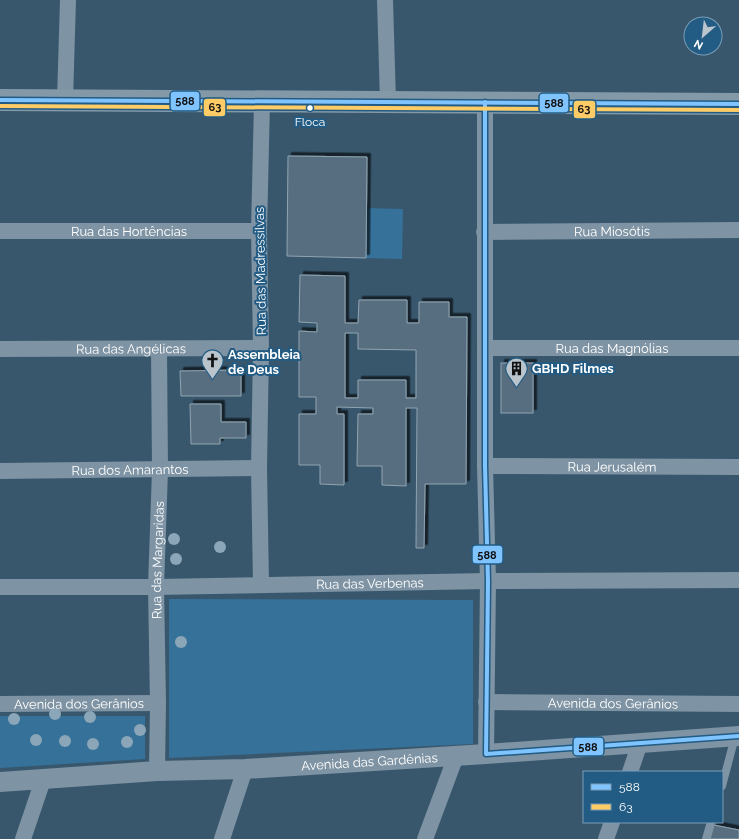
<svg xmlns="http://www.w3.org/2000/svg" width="739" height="839" viewBox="0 0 739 839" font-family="Raleway,sans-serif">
<defs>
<filter id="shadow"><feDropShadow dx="3.5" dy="-3.5" stdDeviation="0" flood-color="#0009"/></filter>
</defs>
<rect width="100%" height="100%" fill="#38576d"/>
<g fill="#367199">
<path d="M 366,208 L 403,209 L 402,259 L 366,258 Z"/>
<path d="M 169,599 L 473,600 L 473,744 L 169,758 Z"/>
<path d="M 0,716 L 145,716 L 145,759 L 0,768 Z"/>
</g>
<g fill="#566e7f" stroke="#91a4b1" fill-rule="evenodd" filter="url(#shadow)">
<path d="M 288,156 L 367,157 L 366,258 L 287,256 Z"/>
<path d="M 300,275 L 345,276 L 345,323 L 358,323 L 359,300 L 407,300 L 407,323 L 419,323 L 419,302 L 449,302 L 449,317 L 467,317 L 466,484 L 425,484 L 424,548 L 416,548 L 417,408 L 406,408 L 406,486 L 382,485 L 382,466 L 357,466 L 358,414 L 373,414 L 373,408 L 337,407 L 337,414 L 344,414 L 344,485 L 320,484 L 320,465 L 299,465 L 299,414 L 316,414 L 316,397 L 299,397 L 299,331 L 317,332 L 317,323 L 299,322 ZM 345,333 L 358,333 L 358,349 L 416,350 L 416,398 L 406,398 L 406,380 L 358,380 L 358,398 L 345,398 Z"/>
<rect x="501" y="363" width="32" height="50"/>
<path d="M 241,370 L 241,396 L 181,396 L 180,371 Z"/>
<path d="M 190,404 L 221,404 L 221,422 L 246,422 L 246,438 L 220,438 L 220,444 L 191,444 Z"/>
<path d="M 714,825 L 739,830 L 739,839 L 710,839 Z"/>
</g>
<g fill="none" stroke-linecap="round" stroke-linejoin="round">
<g stroke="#7e93a3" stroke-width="8">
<path d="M 722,786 L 735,737"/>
<path d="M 706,839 L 711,822"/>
</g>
<g stroke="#7e93a3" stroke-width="16">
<path d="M 385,0 L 388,102"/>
<path d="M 65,100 L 68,0"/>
<path d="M 485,102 L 485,466 L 488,581 L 486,754"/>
<path id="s1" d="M 0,231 L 259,231"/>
<path id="s2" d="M 484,232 L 739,230"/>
<path id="s3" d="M 485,348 L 739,348"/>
<path id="s4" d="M 0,349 L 261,348"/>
<path id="s5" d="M 485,466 L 739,467"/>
<path id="s6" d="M 0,471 L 259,468"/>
<path d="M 261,584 L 259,468 L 261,348 L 259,231 L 262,102"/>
<path id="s7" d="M 0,587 L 156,587 L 488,581 L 739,580"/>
<path id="s8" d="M 486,702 L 739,704"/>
<path id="s9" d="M 0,704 L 158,703"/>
<path id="s10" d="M 157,771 L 158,703 L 156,587 L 160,470 L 159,349"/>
<path d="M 630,772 L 640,743"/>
<path d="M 23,839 L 43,780"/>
<path d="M 222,839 L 245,769"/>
<path d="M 425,839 L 456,756"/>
<path d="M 606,839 L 612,822"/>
</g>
<path stroke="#7e93a3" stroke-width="20" id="s11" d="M 0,782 L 157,771 L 245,769 L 486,754 L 739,736"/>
<path stroke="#8499a8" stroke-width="22" d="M 0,100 L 739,104"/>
<defs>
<g id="bus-1">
<path d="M 0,100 L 739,104"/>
<path d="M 485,102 L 485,466 L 488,581 L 486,754 L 739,736"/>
</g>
<path id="bus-2" d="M 0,106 L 739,110"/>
</defs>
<use href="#bus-1" stroke="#225b83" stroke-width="7"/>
<use href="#bus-2" stroke="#225b83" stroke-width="7"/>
<use href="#bus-1" stroke="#80c4ff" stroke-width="4"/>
<use href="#bus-2" stroke="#fdcc66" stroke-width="4"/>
</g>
<g fill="#8aa6b8">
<circle cx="174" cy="539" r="6"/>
<circle cx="220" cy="547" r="6"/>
<circle cx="176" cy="559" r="6"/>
<circle cx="181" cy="642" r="6"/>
<circle cx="55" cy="714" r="6"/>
<circle cx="90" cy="717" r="6"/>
<circle cx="14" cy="719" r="6"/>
<circle cx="140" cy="730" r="6"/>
<circle cx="36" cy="740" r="6"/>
<circle cx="65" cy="741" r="6"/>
<circle cx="127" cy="742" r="6"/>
<circle cx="93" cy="744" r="6"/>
</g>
<defs>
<symbol id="church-pin" viewBox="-11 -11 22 30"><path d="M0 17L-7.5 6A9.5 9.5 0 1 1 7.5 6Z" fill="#b9c4cc" stroke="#225b83"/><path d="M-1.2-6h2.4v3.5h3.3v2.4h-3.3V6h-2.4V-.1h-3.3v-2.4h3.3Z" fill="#111"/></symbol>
<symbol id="building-pin" viewBox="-11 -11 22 30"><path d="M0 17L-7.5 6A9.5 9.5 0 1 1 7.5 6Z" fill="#b9c4cc" stroke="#225b83"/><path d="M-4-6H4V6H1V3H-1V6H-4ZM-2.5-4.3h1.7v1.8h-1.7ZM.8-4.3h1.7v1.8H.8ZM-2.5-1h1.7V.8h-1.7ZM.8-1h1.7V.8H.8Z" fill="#111"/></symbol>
</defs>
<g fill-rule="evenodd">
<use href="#church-pin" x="200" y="348" width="25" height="34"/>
<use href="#building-pin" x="504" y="356" width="25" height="34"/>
</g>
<circle fill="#fff" stroke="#225b83" stroke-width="1.5" cx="310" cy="108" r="3.5"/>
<g text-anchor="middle" stroke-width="4" stroke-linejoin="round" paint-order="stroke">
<g font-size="12" fill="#fff" stroke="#225b83">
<text x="310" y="126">Floca</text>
</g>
<g font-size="13" fill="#fff" stroke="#225b83">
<text dy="5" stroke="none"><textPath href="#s1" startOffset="129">Rua das Hortências</textPath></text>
<text dy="5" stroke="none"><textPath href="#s2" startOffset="128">Rua Miosótis</textPath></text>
<text transform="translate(260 271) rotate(-91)" y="5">Rua das Madressilvas</text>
<text dy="5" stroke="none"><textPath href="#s3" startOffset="127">Rua das Magnólias</textPath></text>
<text dy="5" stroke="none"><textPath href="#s4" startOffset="131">Rua das Angélicas</textPath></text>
<text dy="5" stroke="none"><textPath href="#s5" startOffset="127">Rua Jerusalém</textPath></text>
<text dy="5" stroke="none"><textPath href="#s6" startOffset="130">Rua dos Amarantos</textPath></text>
<text dy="5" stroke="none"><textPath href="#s10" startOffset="211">Rua das Margaridas</textPath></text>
<text dy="5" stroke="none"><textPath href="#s7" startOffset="370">Rua das Verbenas</textPath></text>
<text dy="5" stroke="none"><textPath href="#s9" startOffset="79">Avenida dos Gerânios</textPath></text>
<text dy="5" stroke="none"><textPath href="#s8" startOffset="127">Avenida dos Gerânios</textPath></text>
<text dy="5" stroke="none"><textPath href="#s11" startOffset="370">Avenida das Gardênias</textPath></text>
</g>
<g font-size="13" font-weight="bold" fill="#fff" stroke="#225b83" text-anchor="start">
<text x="228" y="359">Assembleia<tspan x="228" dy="15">de Deus</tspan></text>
<text x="532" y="373">GBHD Filmes</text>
</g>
</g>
<g stroke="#225b83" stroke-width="1.5">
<rect x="170" y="91" width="30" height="20" rx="4" fill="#80c4ff"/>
<rect x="539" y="93" width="30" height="20" rx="4" fill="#80c4ff"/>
<rect x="203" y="98" width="23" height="19" rx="4" fill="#fdcc66"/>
<rect x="573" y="100" width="23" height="19" rx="4" fill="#fdcc66"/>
<rect x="472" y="545" width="31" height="19" rx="4" fill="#80c4ff"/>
<rect x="573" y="737" width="31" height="19" rx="4" fill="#80c4ff"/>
</g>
<g font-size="11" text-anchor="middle" font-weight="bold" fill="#111">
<text x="185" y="105">588</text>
<text x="554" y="107">588</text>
<text x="215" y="111">63</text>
<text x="584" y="113">63</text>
<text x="487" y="559">588</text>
<text x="588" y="751">588</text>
</g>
<rect x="583" y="771" width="140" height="52" fill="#225b83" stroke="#7a9db5"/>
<rect x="591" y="784" width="20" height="6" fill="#80c4ff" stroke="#7a9db5"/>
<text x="619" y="791" font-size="12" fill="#ffffff">588</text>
<rect x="591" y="804" width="20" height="6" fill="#fdcc66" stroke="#7a9db5"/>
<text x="619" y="811" font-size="12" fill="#ffffff">63</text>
<g transform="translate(703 36) rotate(208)"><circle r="19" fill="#225b83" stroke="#7a9db5"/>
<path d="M0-3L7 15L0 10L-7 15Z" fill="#b9c4cc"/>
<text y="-6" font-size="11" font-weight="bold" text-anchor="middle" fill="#ffffff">N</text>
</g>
</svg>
